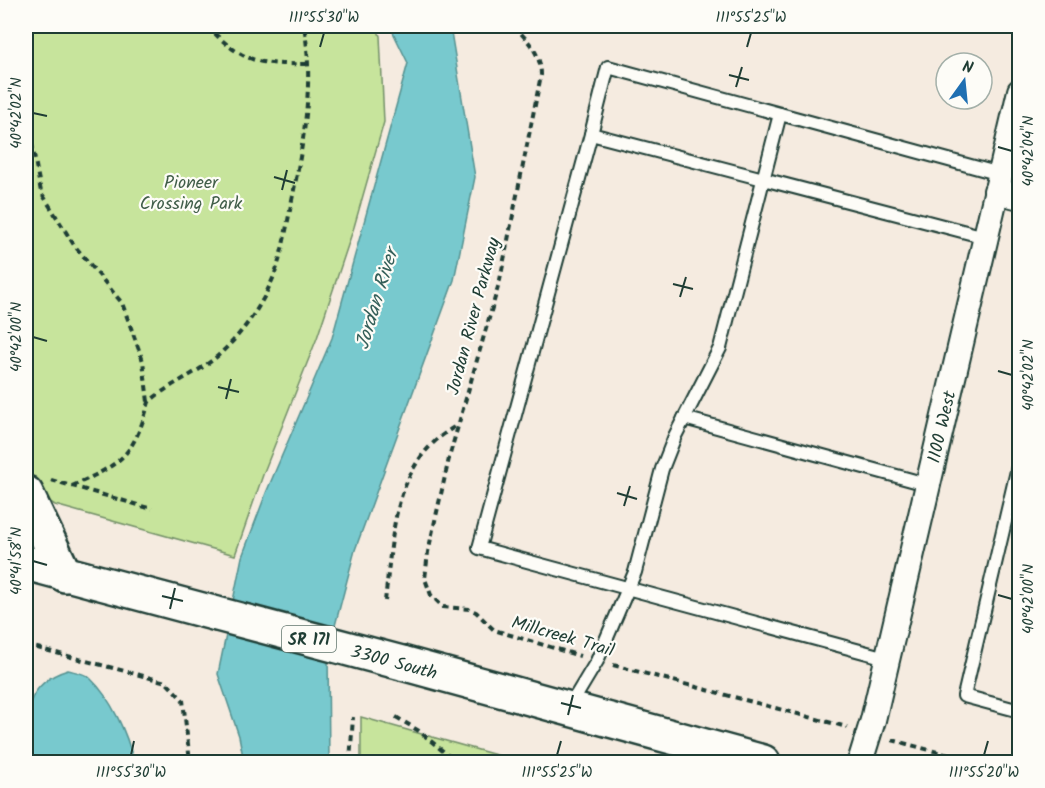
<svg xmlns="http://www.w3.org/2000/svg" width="1045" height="788" viewBox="0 0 1045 788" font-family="Kalam,sans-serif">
<rect width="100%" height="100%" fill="#f5ebe0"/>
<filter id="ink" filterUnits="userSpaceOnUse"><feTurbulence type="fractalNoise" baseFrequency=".0167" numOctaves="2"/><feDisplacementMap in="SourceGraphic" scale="12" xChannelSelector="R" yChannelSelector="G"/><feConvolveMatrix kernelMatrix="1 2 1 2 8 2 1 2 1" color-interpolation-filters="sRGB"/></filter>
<g filter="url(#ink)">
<g fill="#c7e49c" stroke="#739068" stroke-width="1.5">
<path d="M 26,26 L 376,26 L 380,36 L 384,122 L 354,227 L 317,338 L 264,472 L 235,555 L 55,505 L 36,493 L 26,480 Z"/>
<path d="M 361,717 L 521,762 L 361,762 Z"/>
</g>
<g fill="#78c9ce" stroke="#549190" stroke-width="1.5">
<path d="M 390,26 L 450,26 L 475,177 L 454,280 L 355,550 L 328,652 L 329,762 L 244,762 L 239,736 L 218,674 L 242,557 L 266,493 L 332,338 L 408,63 Z"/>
<path d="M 68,670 C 75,672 85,673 90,678 C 112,699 127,734 134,762 L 26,762 C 25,722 21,684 68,670 Z"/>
</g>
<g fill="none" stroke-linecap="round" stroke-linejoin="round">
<defs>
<g id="lane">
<path d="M 591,134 L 479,548 L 886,658"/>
<path d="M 985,237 L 591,134 L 608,67 L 1000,174"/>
<path d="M 684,418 L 926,484"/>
<path d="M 1020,458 L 964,696 L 1020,711"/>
<path d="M 570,706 L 597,661 L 635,572 L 662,469 L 675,436 L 720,348 L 780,114"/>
</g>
<g id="street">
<path d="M 996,191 L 1020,197"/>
<path id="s1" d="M 860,762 L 873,720 L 1020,91"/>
</g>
<g id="primary">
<path d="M 26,493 L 65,575"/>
<path d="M 26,563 L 217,614"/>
<path d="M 402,663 L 763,762"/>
</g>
</defs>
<use href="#lane" stroke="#1f3d34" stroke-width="16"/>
<use href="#street" stroke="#1f3d34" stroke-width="28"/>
<use href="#primary" stroke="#1f3d34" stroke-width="38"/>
<g stroke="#1f3d34" stroke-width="4" stroke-dasharray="6 4.5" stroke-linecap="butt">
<path d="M 207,26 C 243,62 256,65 308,64"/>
<path d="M 514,26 C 528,41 541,53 541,75 L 500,280 L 450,454 L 428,552 L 425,579 L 431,595 L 443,607 L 469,609 L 476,612 L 494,630 L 580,656"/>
<path d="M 26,39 L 31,89 L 30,134 L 41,192 L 74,245 L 122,303 L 143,361 L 148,402"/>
<path d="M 51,480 L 152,509"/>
<path d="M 72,486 C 123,463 133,456 149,402 C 171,382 201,373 223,351 C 243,332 259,309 270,285 C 281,262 285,235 290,210 C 302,149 315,87 304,26"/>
<path d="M 385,601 C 393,535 392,461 458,425"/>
<path d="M 26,645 L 166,682 L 183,700 L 190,762"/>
<path d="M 613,665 L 847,727"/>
<path d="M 396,717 L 419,731 L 456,762"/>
<path d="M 892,740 L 975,762"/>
<path d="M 350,762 L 353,717"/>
</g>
<use href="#lane" stroke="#fdfcf7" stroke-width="12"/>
<use href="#street" stroke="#fdfcf7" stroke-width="24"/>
<use href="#primary" stroke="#fdfcf7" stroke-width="33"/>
<defs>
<path id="primary-bridge" d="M 217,614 L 402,663"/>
</defs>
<use href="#primary-bridge" stroke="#1f3d34" stroke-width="38" stroke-linecap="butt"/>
<use href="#primary-bridge" stroke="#fdfcf7" stroke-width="33"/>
</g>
</g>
<path fill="none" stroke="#1f3d34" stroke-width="2" d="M 320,47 L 324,33M 747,47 L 751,33M 729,75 L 749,80M 736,87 L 742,67M 33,113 L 47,116M 998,147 L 1012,151M 274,177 L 295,183M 282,190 L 287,170M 673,284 L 693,289M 680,297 L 686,277M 33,337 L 47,341M 998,371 L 1012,375M 218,387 L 239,392M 226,399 L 231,379M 617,493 L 637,499M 624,506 L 630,486M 33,561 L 47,565M 998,595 L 1012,599M 162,596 L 183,601M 170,609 L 175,588M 561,703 L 581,708M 568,715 L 573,695M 131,755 L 134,741M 557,755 L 561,741M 984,755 L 988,741"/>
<g text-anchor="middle" stroke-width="4.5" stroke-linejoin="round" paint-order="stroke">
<rect fill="#fdfcf7" stroke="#62766e" stroke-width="1.5" x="282" y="626" width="54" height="26" rx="4.5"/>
<g font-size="16" font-weight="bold" fill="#1f3d34">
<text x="309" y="645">SR 171</text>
</g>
<g font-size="18" fill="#415e49" stroke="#fdfcf7">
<text x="191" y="188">Pioneer<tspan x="191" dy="21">Crossing Park</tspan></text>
</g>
<g font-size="18" fill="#1f3d34" stroke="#fdfcf7">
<text transform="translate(473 316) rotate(-75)" y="6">Jordan River Parkway</text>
<text dy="6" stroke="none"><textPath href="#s1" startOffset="345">1100 West</textPath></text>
<text transform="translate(563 636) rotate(16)" y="6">Millcreek Trail</text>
<text transform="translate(394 662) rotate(15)" y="6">3300 South</text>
</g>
<g font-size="20" font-style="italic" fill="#35605a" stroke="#fdfcf7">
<text transform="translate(376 299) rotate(-73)" y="7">Jordan River</text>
</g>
</g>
<rect width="1045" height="788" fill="none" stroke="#fdfcf7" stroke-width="66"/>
<g transform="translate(964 81) rotate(15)"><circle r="28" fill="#fdfcf7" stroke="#a4b0a9" stroke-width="1.5"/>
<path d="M0-4.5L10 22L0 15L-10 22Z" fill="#1f6fb2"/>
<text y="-9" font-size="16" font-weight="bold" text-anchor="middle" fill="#1f3d34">N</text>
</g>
<rect x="33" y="33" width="979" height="722" fill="none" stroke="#1f3d34" stroke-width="2"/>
<g font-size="15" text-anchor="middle" fill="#1f3d34">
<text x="324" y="22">111°55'30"W</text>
<text x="751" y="22">111°55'25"W</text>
<text transform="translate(16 113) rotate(-90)" y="5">40°42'02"N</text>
<text transform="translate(1028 151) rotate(-90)" y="5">40°42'04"N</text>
<text transform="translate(16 337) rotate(-90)" y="5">40°42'00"N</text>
<text transform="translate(1028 375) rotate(-90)" y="5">40°42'02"N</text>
<text transform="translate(16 561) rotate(-90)" y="5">40°41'58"N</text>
<text transform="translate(1028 599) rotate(-90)" y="5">40°42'00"N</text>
<text x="131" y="777">111°55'30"W</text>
<text x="557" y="777">111°55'25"W</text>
<text x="984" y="777">111°55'20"W</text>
</g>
</svg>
